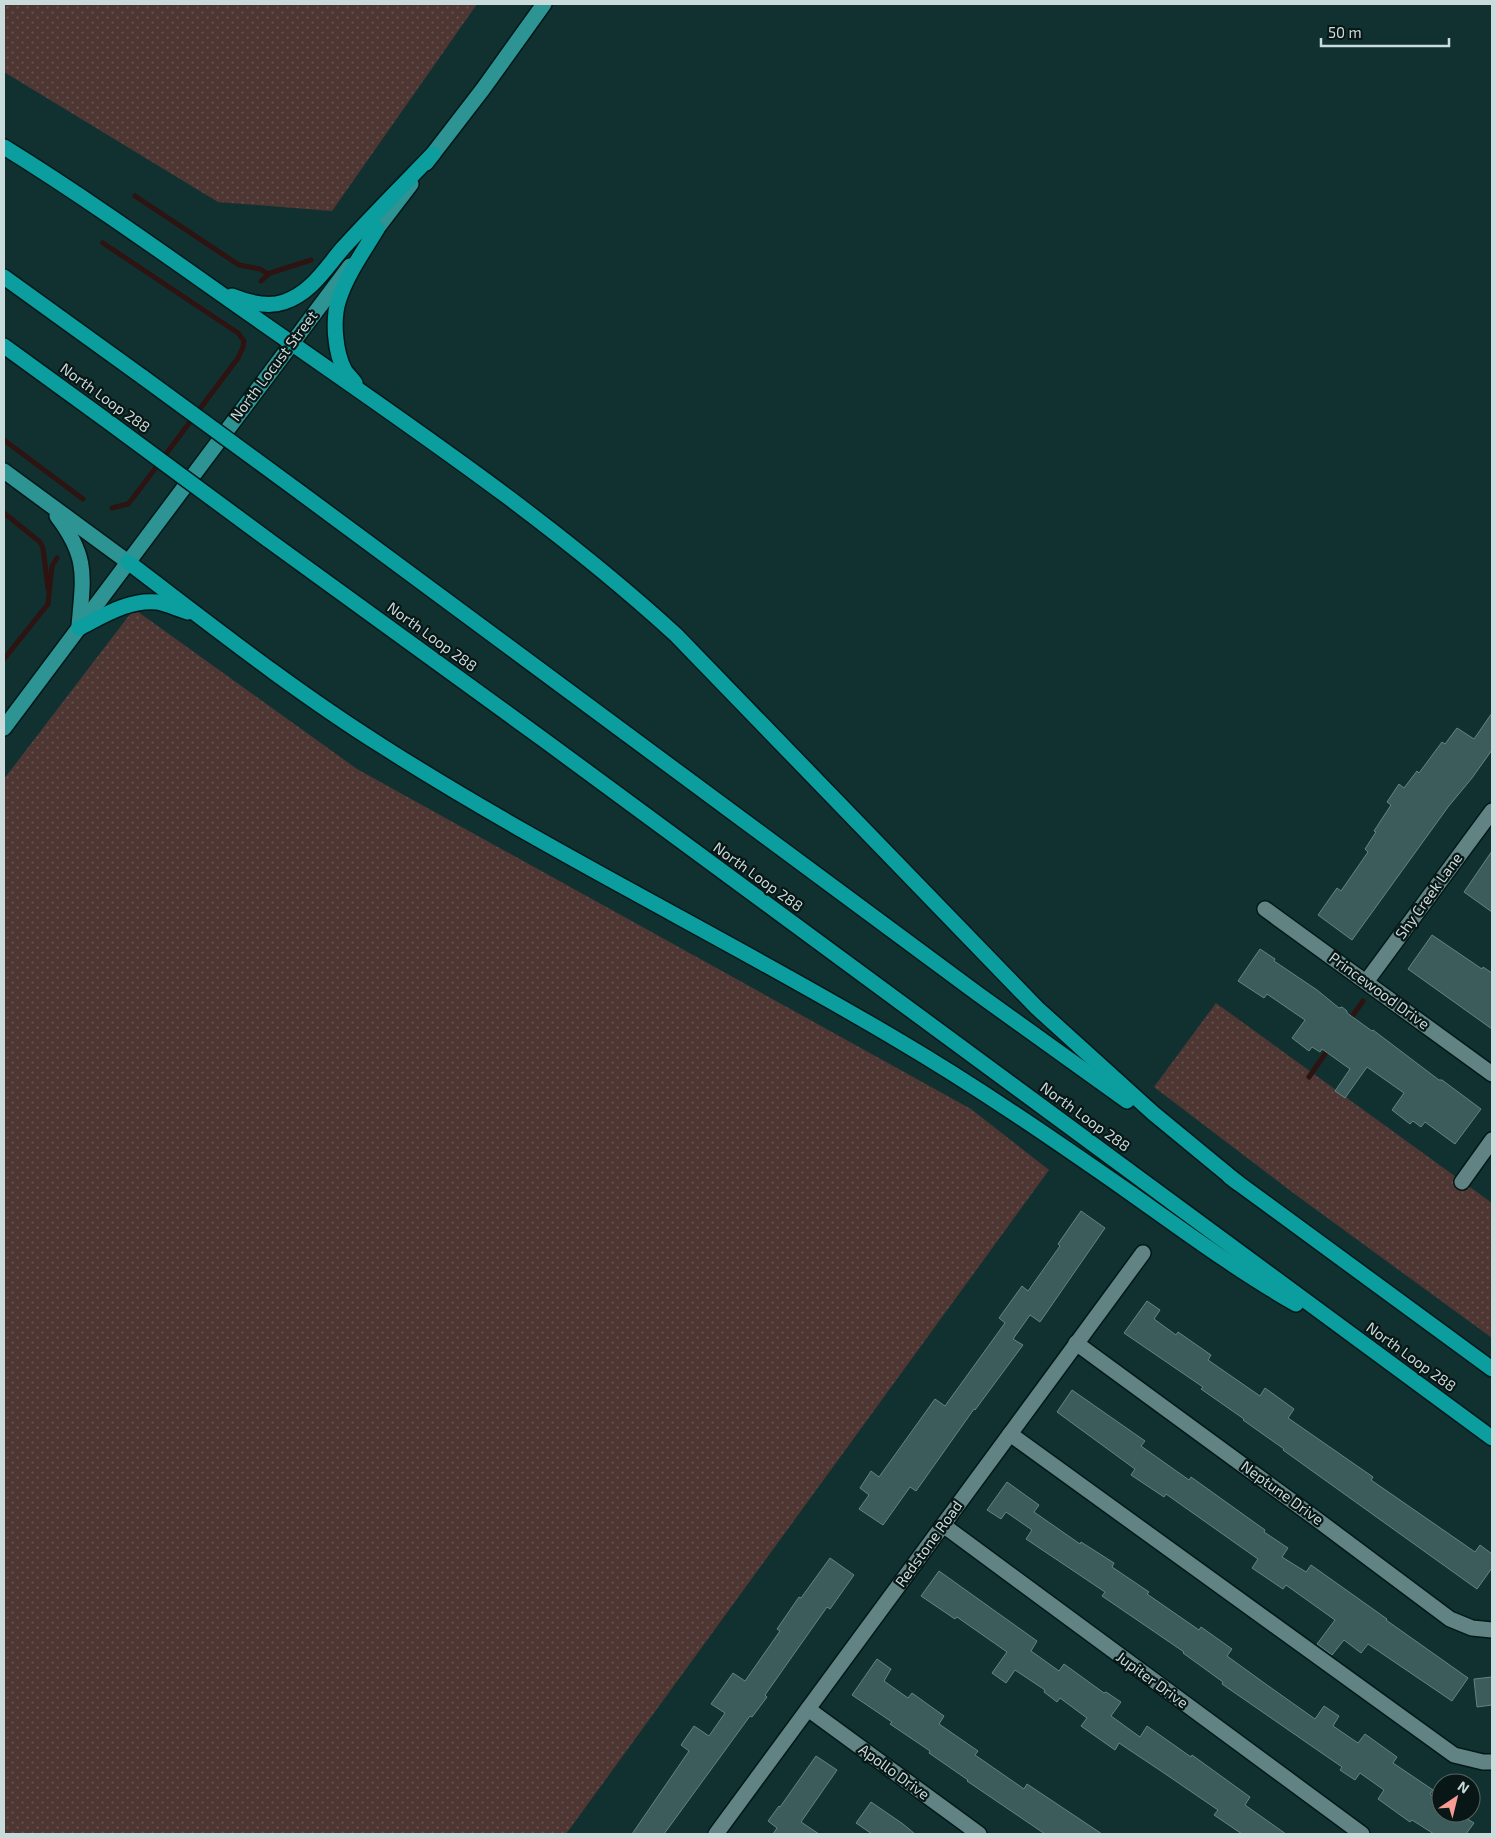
<svg xmlns="http://www.w3.org/2000/svg" width="1496" height="1838" viewBox="0 0 1496 1838" font-family="'Exo 2',sans-serif">
<defs>
<pattern id="green-dots" width="8" height="8" patternUnits="userSpaceOnUse" patternTransform="scale(1.25)"><rect width="8" height="8" fill="#4e3633"/><path d="M2 2h.1M6 6h.1" fill="none" stroke="#665250" stroke-width="1.8" stroke-linecap="round"/></pattern>
</defs>
<rect width="100%" height="100%" fill="#113131"/>
<g fill="url(#green-dots)">
<path d="M 4,4 L 477,4 L 332,211 L 218,202 L 4,72 Z"/>
<path d="M 134,609 L 357,769 L 971,1109 L 1049,1170 L 566,1834 L 4,1834 L 4,779 Z"/>
<path d="M 1216,1003 L 1492,1203 L 1492,1338 L 1296,1195 L 1154,1087 Z"/>
</g>
<g fill="none" stroke-linecap="round" stroke-linejoin="round">
<g stroke="#2d1311" stroke-width="5">
<path d="M 135,196 L 239,265 L 260,269 L 268,274"/>
<path d="M 103,243 L 238,333 L 244,341 L 243,347 L 238,358 L 133,498 L 128,504 L 112,508"/>
<path d="M 261,281 L 270,273 L 311,260"/>
<path d="M 4,440 L 83,499"/>
<path d="M 4,513 L 40,542 L 43,548 L 48,589"/>
<path d="M 4,659 L 48,604 L 52,566 L 57,558"/>
<path d="M 1349,1021 L 1363,1001"/>
<path d="M 1309,1077 L 1329,1048"/>
</g>
</g>
<g fill="#3c5c5b" stroke="#638483">
<path d="M 1492,713 L 1492,750 L 1472,778 L 1448,807 L 1352,940 L 1318,915 L 1337,888 L 1341,891 L 1368,852 L 1365,849 L 1376,832 L 1374,831 L 1391,805 L 1387,802 L 1399,784 L 1404,788 L 1417,771 L 1419,773 L 1442,742 L 1445,744 L 1457,728 L 1474,739 Z"/>
<path d="M 1492,851 L 1492,912 L 1464,892 Z"/>
<path d="M 1432,935 L 1482,969 L 1483,967 L 1492,973 L 1492,1029 L 1408,969 Z"/>
<path d="M 1260,949 L 1275,959 L 1274,961 L 1317,990 L 1339,1008 L 1342,1007 L 1347,1011 L 1347,1013 L 1372,1031 L 1373,1030 L 1439,1080 L 1442,1080 L 1481,1109 L 1455,1144 L 1425,1122 L 1421,1127 L 1413,1121 L 1410,1124 L 1392,1110 L 1404,1093 L 1367,1067 L 1345,1098 L 1335,1091 L 1350,1069 L 1322,1049 L 1320,1052 L 1312,1047 L 1309,1051 L 1292,1038 L 1305,1020 L 1267,994 L 1264,998 L 1238,981 Z"/>
<path d="M 1081,1211 L 1105,1228 L 1040,1322 L 1030,1315 L 1013,1339 L 1023,1345 L 975,1410 L 974,1409 L 916,1491 L 910,1487 L 883,1525 L 859,1509 L 869,1495 L 860,1488 L 871,1471 L 879,1477 L 935,1399 L 945,1406 L 1005,1323 L 999,1318 L 1022,1286 L 1028,1291 L 1060,1246 L 1058,1244 Z"/>
<path d="M 1147,1301 L 1160,1310 L 1154,1319 L 1176,1335 L 1178,1332 L 1211,1355 L 1208,1360 L 1260,1396 L 1265,1388 L 1294,1409 L 1288,1418 L 1373,1477 L 1371,1480 L 1475,1552 L 1480,1545 L 1492,1554 L 1492,1568 L 1477,1589 L 1283,1450 L 1284,1449 L 1243,1420 L 1244,1419 L 1201,1389 L 1203,1387 L 1124,1333 Z"/>
<path d="M 1072,1390 L 1145,1441 L 1141,1446 L 1189,1480 L 1191,1477 L 1265,1530 L 1264,1532 L 1288,1548 L 1282,1557 L 1306,1572 L 1311,1565 L 1387,1619 L 1386,1620 L 1468,1678 L 1452,1701 L 1368,1644 L 1361,1653 L 1344,1640 L 1332,1655 L 1317,1644 L 1335,1620 L 1286,1585 L 1283,1589 L 1252,1568 L 1258,1559 L 1166,1494 L 1164,1497 L 1131,1475 L 1135,1469 L 1057,1412 Z"/>
<path d="M 1007,1482 L 1039,1505 L 1034,1512 L 1080,1544 L 1081,1542 L 1114,1563 L 1112,1567 L 1149,1592 L 1147,1594 L 1199,1630 L 1201,1627 L 1232,1649 L 1227,1656 L 1267,1685 L 1315,1719 L 1324,1706 L 1339,1716 L 1333,1726 L 1358,1743 L 1365,1734 L 1397,1757 L 1393,1763 L 1433,1790 L 1430,1794 L 1441,1802 L 1441,1813 L 1458,1813 L 1474,1823 L 1466,1834 L 1434,1834 L 1412,1820 L 1410,1822 L 1378,1799 L 1384,1790 L 1360,1773 L 1355,1780 L 1340,1770 L 1342,1767 L 1222,1684 L 1223,1682 L 1183,1653 L 1184,1652 L 1102,1596 L 1105,1592 L 1026,1539 L 1032,1530 L 1006,1512 L 1001,1519 L 987,1510 Z"/>
<path d="M 830,1558 L 854,1575 L 830,1609 L 827,1607 L 765,1695 L 767,1697 L 752,1717 L 750,1716 L 664,1834 L 632,1834 L 689,1751 L 681,1745 L 694,1726 L 709,1736 L 725,1713 L 711,1704 L 733,1673 L 745,1681 L 780,1631 L 777,1629 L 799,1597 L 801,1598 Z"/>
<path d="M 939,1571 L 1037,1641 L 1031,1651 L 1059,1671 L 1064,1664 L 1104,1693 L 1106,1692 L 1121,1702 L 1111,1716 L 1140,1737 L 1147,1726 L 1191,1757 L 1192,1755 L 1250,1797 L 1245,1805 L 1286,1834 L 1242,1834 L 1214,1815 L 1218,1810 L 1164,1773 L 1119,1743 L 1115,1750 L 1081,1726 L 1087,1718 L 1060,1698 L 1057,1702 L 1044,1692 L 1045,1690 L 1015,1670 L 1006,1683 L 992,1673 L 1007,1652 L 957,1617 L 955,1619 L 921,1596 Z"/>
<path d="M 877,1659 L 891,1669 L 884,1681 L 908,1698 L 912,1693 L 944,1716 L 939,1724 L 978,1751 L 975,1755 L 1024,1789 L 1027,1784 L 1102,1834 L 1045,1834 L 967,1781 L 968,1780 L 929,1753 L 930,1751 L 890,1724 L 892,1722 L 852,1695 Z"/>
<path d="M 1492,1677 L 1492,1705 L 1477,1707 L 1474,1679 Z"/>
<path d="M 816,1756 L 837,1770 L 801,1822 L 819,1834 L 773,1834 L 777,1828 L 768,1821 L 779,1806 L 780,1807 Z"/>
<path d="M 871,1802 L 903,1824 L 915,1834 L 872,1834 L 856,1823 Z"/>
</g>
<g fill="none" stroke-linecap="round" stroke-linejoin="round">
<defs>
<g id="minor">
<path d="M 1265,909 L 1492,1074"/>
<path d="M 1366,982 L 1492,811"/>
<path d="M 1462,1182 L 1492,1140"/>
<path d="M 1076,1343 L 1315,1518 L 1450,1619 L 1472,1628 L 1492,1630"/>
<path d="M 1010,1434 L 1454,1755 L 1483,1762 L 1492,1762"/>
<path d="M 943,1525 L 1362,1834"/>
<path d="M 808,1709 L 979,1834"/>
<path d="M 716,1834 L 1143,1253"/>
</g>
<g id="major">
<path d="M 426,163 L 483,89 L 544,4"/>
<path d="M 369,239 L 411,184"/>
<path d="M 4,471 L 128,562"/>
<path d="M 57,516 C 89,558 83,577 79,626"/>
<path d="M 4,728 L 350,266"/>
</g>
<g id="highway">
<path d="M 4,147 C 101,207 193,275 287,340 C 420,433 556,525 676,635 L 1037,1008 L 1153,1113 L 1238,1183"/>
<path d="M 4,277 L 144,378"/>
<path d="M 232,296 C 247,302 267,308 284,302 C 311,293 325,269 343,248 C 372,216 403,185 433,154"/>
<path d="M 4,346 L 110,423"/>
<path d="M 355,383 C 352,379 348,375 345,371 C 335,353 332,319 339,299 C 347,274 364,251 377,229"/>
<path d="M 301,493 L 978,994 L 1127,1101"/>
<path d="M 267,539 L 544,740 L 1492,1438"/>
<path d="M 128,562 C 211,625 293,690 382,746 C 548,852 726,938 896,1039 C 976,1086 1053,1139 1129,1192 C 1184,1231 1238,1271 1296,1304"/>
<path d="M 79,628 C 103,616 129,599 157,602 C 167,604 178,609 188,612"/>
<path d="M 1230,1177 L 1492,1369"/>
</g>
</defs>
<use href="#minor" stroke="#011818" stroke-width="18"/>
<use href="#major" stroke="#011818" stroke-width="18"/>
<use href="#highway" stroke="#011818" stroke-width="18"/>
<use href="#minor" stroke="#628383" stroke-width="15"/>
<use href="#major" stroke="#2e9393" stroke-width="15"/>
<use href="#highway" stroke="#0c9d9e" stroke-width="15"/>
<defs>
<g id="highway-bridge">
<path d="M 144,378 L 301,493"/>
<path d="M 110,423 L 267,539"/>
</g>
</defs>
<use href="#highway-bridge" stroke="#011818" stroke-width="18" stroke-linecap="butt"/>
<use href="#highway-bridge" stroke="#0c9d9e" stroke-width="15"/>
</g>
<g text-anchor="middle" stroke-width="4.5" stroke-linejoin="round" paint-order="stroke">
<g font-size="15" fill="#c9dbda" stroke="#091616">
<text transform="translate(274 366) rotate(-53)" y="5">North Locust Street</text>
<text transform="translate(105 398) rotate(36)" y="5">North Loop 288</text>
<text transform="translate(432 637) rotate(36)" y="5">North Loop 288</text>
<text transform="translate(758 877) rotate(36)" y="5">North Loop 288</text>
<text transform="translate(1429 896) rotate(-54)" y="5">Shy Creek Lane</text>
<text transform="translate(1379 991) rotate(36)" y="5">Princewood Drive</text>
<text transform="translate(1085 1117) rotate(36)" y="5">North Loop 288</text>
<text transform="translate(1411 1357) rotate(36)" y="5">North Loop 288</text>
<text transform="translate(1282 1493) rotate(36)" y="5">Neptune Drive</text>
<text transform="translate(929 1544) rotate(-54)" y="5">Redstone Road</text>
<text transform="translate(1152 1680) rotate(36)" y="5">Jupiter Drive</text>
<text transform="translate(894 1772) rotate(36)" y="5">Apollo Drive</text>
</g>
</g>
<rect width="1496" height="1838" fill="none" stroke="#c9dbda" stroke-width="10"/>
<g transform="translate(1456 1798) rotate(35)"><circle r="24" fill="#091616" stroke="#566564"/>
<path d="M0-4L9 19L0 12L-9 19Z" fill="#f59c94"/>
<text y="-8" font-size="14" font-weight="bold" text-anchor="middle" fill="#c9dbda">N</text>
</g>
<path d="M1321 38v8h128v-8" fill="none" stroke="#c9dbda" stroke-width="2.5"/>
<text x="1328" y="38" font-size="15" fill="#c9dbda" stroke="#091616" stroke-width="4" paint-order="stroke">50 m</text>
</svg>
